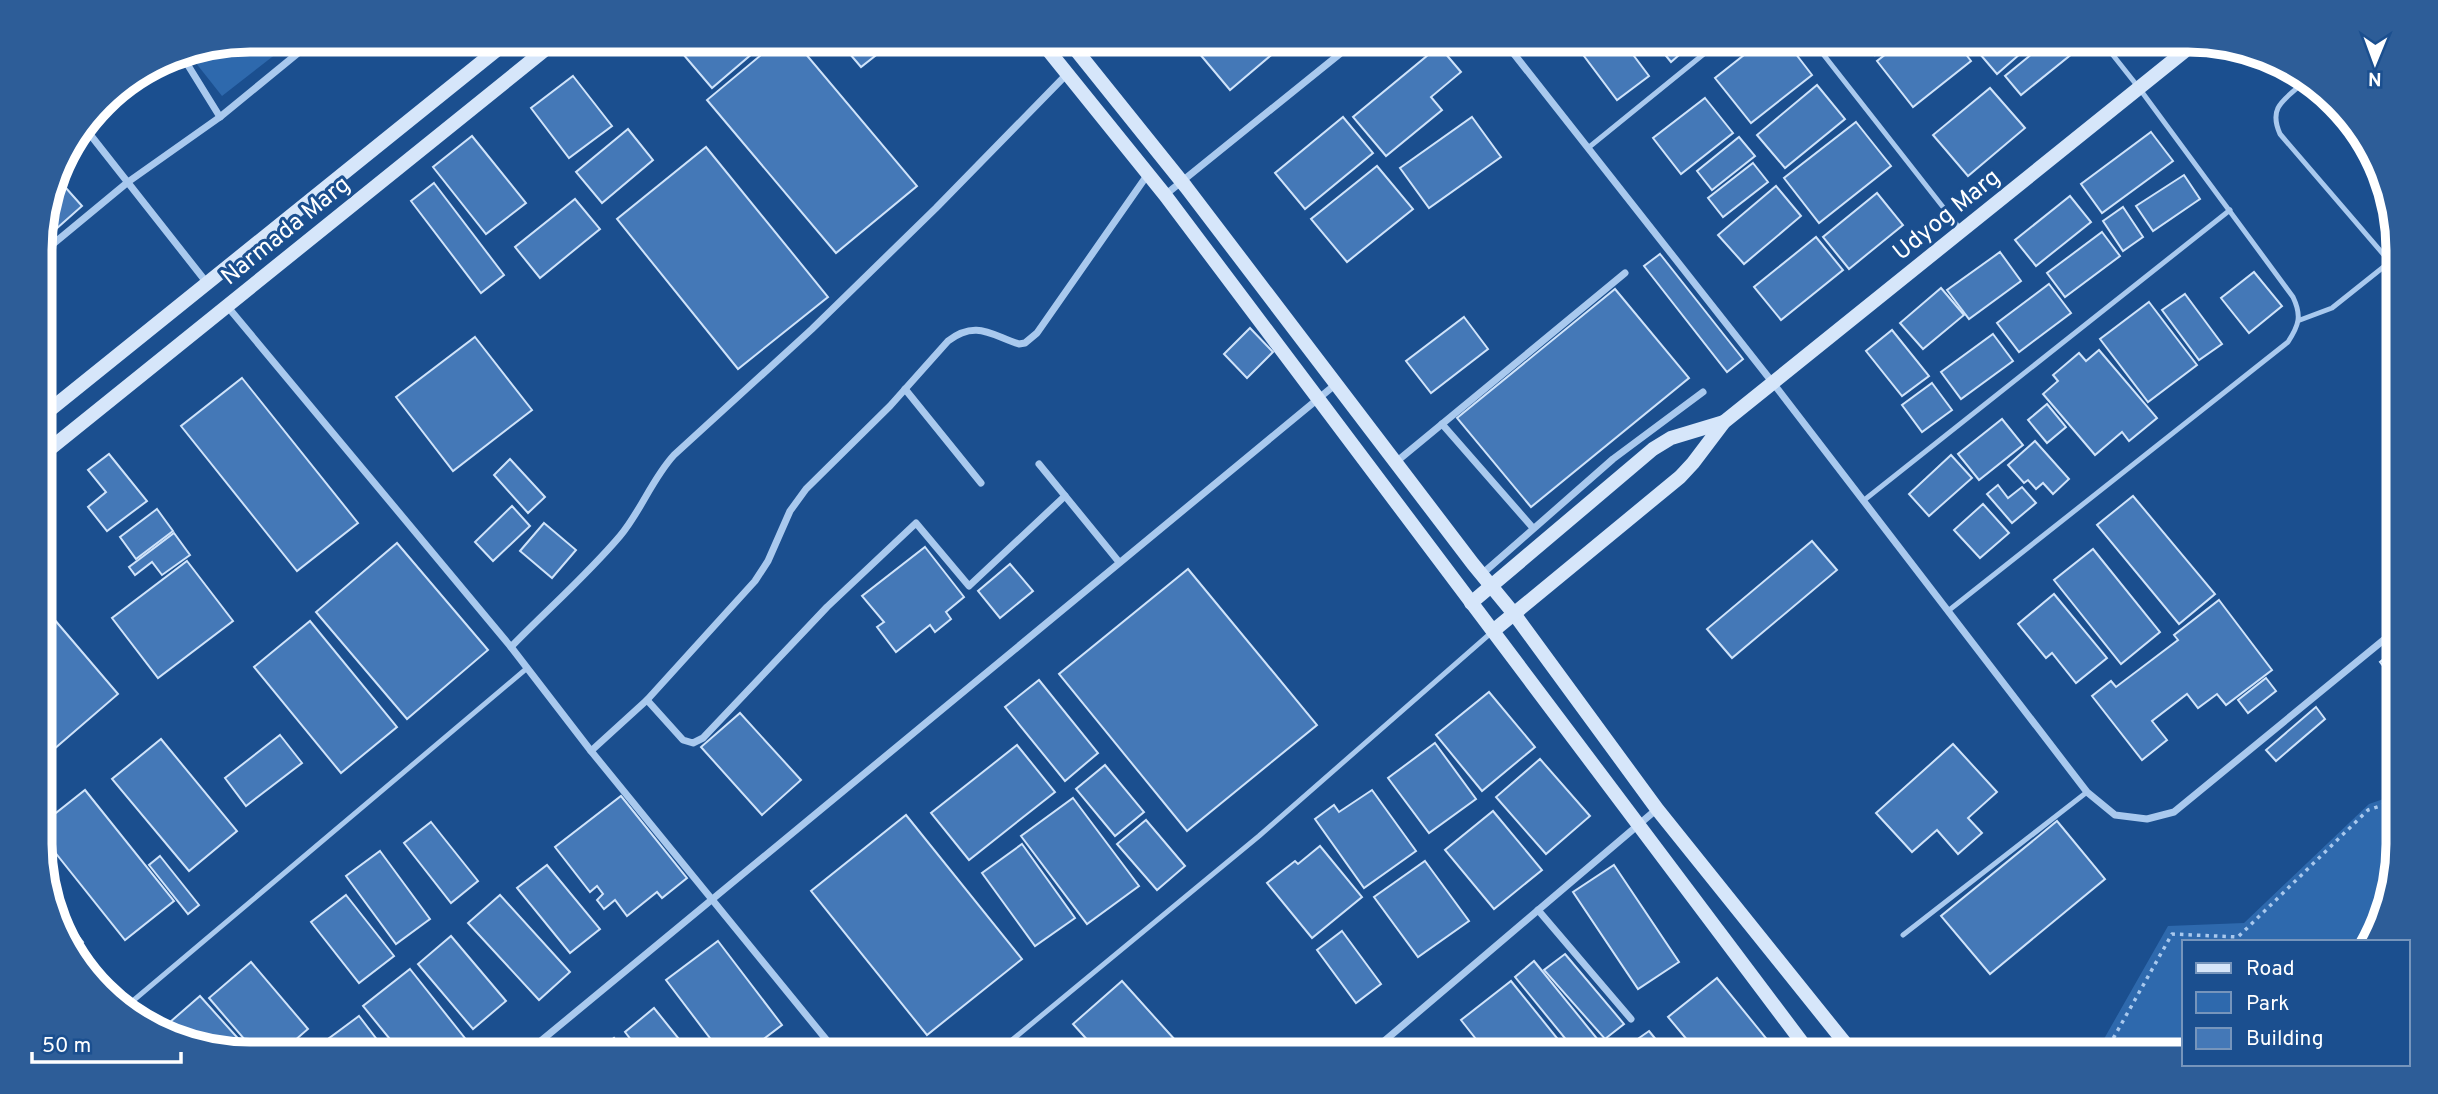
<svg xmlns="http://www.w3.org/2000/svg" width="2438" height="1094" viewBox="0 0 2438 1094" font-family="Overpass,sans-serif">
<rect width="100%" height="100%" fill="#1b4f8f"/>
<g fill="#2e69ad">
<path d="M 250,40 L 294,40 L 222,96 L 188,53 Z"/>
<path d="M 2398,794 C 2398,840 2395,902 2371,942 L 2184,942 L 2184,1053 L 2096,1053 L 2168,926 L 2244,923 L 2369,804 Z"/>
</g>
<g fill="#4478b7" stroke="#cfe3fa" stroke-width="2">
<path d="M 671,40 L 755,40 L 760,47 L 712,88 Z"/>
<path d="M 779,40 L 794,40 L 917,186 L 836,253 L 707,100 Z"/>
<path d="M 838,40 L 871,40 L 880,52 L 861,67 Z"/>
<path d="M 1188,40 L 1289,40 L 1230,90 Z"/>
<path d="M 1589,40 L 1622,40 L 1649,76 L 1617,100 L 1578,48 Z"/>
<path d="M 1653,40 L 1678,40 L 1686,49 L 1671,62 Z"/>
<path d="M 1763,40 L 1785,40 L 1812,75 L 1751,123 L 1715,78 Z"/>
<path d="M 1863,40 L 1894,40 L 1875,55 Z"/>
<path d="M 1904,40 L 1955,40 L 1971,61 L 1913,107 L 1877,61 Z"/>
<path d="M 1968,40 L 2036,40 L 1997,74 Z"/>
<path d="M 2049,40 L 2062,40 L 2073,53 L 2021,95 L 2005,76 Z"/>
<path d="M 1439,46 L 1461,72 L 1431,97 L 1442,110 L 1386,156 L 1353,117 Z"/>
<path d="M 573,76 L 612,126 L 569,158 L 531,108 Z"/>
<path d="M 1817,85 L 1845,119 L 1785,168 L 1757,135 Z"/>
<path d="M 1990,88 L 2025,128 L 1968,176 L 1933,135 Z"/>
<path d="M 1705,98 L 1733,133 L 1681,174 L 1653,138 Z"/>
<path d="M 1343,117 L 1373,153 L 1305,209 L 1275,173 Z"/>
<path d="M 1472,117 L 1501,157 L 1429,208 L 1400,168 Z"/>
<path d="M 1856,122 L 1891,166 L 1819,223 L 1784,178 Z"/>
<path d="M 628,129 L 653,160 L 602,203 L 576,172 Z"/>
<path d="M 2151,132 L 2173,161 L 2102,213 L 2081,184 Z"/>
<path d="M 472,136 L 526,203 L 486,234 L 433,167 Z"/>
<path d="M 1739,137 L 1755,156 L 1712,190 L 1697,171 Z"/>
<path d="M 706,147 L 828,297 L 738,369 L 617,219 Z"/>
<path d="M 1753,163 L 1768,182 L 1723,217 L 1708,198 Z"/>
<path d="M 1377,166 L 1413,209 L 1347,262 L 1311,219 Z"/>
<path d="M 2184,175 L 2200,199 L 2153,231 L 2136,206 Z"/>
<path d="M 57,178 L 82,206 L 56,229 L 46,218 Z"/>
<path d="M 434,183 L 504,275 L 481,293 L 411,201 Z"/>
<path d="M 1776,186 L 1801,216 L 1744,264 L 1718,235 Z"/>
<path d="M 1877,193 L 1903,225 L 1849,269 L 1823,237 Z"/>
<path d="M 2070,196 L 2091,222 L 2036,266 L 2015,240 Z"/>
<path d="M 575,199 L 600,229 L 540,278 L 515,247 Z"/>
<path d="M 2123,207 L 2143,237 L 2123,251 L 2103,221 Z"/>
<path d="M 2102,232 L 2120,256 L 2065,297 L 2047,273 Z"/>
<path d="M 1816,237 L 1843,270 L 1781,320 L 1754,287 Z"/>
<path d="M 2000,252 L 2021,281 L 1969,319 L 1947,290 Z"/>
<path d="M 1660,254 L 1743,359 L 1727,372 L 1644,266 Z"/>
<path d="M 2254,272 L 2282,306 L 2249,333 L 2221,298 Z"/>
<path d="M 2049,284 L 2071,313 L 2019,352 L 1997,323 Z"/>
<path d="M 1941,288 L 1964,315 L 1923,349 L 1900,323 Z"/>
<path d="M 1615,289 L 1689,378 L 1531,507 L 1457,418 Z"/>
<path d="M 2185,294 L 2222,344 L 2199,360 L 2162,310 Z"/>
<path d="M 2149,302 L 2197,365 L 2148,402 L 2100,339 Z"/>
<path d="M 1464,317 L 1488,349 L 1431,393 L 1406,361 Z"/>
<path d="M 1250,328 L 1273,352 L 1247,378 L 1224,354 Z"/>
<path d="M 1892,330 L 1929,376 L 1902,396 L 1866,351 Z"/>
<path d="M 1993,334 L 2013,361 L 1961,399 L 1941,372 Z"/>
<path d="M 475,337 L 532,410 L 453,471 L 396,397 Z"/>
<path d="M 2099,350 L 2157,418 L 2129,441 L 2122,432 L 2095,455 L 2043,394 L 2058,381 L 2053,375 L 2079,353 L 2086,361 Z"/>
<path d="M 242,378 L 358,523 L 297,571 L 181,426 Z"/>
<path d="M 1932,383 L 1952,410 L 1922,432 L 1902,405 Z"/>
<path d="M 2047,404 L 2066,427 L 2047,443 L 2028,420 Z"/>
<path d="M 2002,419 L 2023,445 L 1979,480 L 1958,454 Z"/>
<path d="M 2035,441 L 2069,479 L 2053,494 L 2043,483 L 2036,489 L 2028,480 L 2024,483 L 2008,465 Z"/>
<path d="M 109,454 L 147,501 L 107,531 L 88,507 L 106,492 L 88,470 Z"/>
<path d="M 1951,455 L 1972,478 L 1929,516 L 1909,494 Z"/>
<path d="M 510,459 L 545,497 L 528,513 L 494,475 Z"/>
<path d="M 1998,485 L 2008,498 L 2022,487 L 2036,503 L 2012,523 L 1987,494 Z"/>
<path d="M 2133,496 L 2215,594 L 2179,624 L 2097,525 Z"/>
<path d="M 1983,504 L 2009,533 L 1980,558 L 1954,530 Z"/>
<path d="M 512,506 L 530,526 L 493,561 L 475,542 Z"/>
<path d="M 157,509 L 173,531 L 136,559 L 120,537 Z"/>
<path d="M 544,523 L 576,550 L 552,578 L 520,551 Z"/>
<path d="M 174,533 L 190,555 L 162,575 L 152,562 L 135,575 L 129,567 Z"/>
<path d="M 1812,541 L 1837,570 L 1732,658 L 1707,629 Z"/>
<path d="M 397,543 L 488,650 L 407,719 L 316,612 Z"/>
<path d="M 925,547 L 964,597 L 946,612 L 951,619 L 935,632 L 930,625 L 896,652 L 877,627 L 884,622 L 862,596 Z"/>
<path d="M 2093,549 L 2160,632 L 2121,664 L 2054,580 Z"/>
<path d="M 187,561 L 233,621 L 158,678 L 112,618 Z"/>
<path d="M 1010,564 L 1033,591 L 1000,618 L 978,591 Z"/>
<path d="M 1188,569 L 1317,725 L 1187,831 L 1059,674 Z"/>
<path d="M 2054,594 L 2107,658 L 2076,683 L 2052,653 L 2046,658 L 2018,624 Z"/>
<path d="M 2219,600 L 2272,670 L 2226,705 L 2217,694 L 2198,708 L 2187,694 L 2152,721 L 2167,740 L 2142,760 L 2092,696 L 2111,681 L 2116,687 L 2178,640 L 2174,635 Z"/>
<path d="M 42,605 L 118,694 L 46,756 L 42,751 Z"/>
<path d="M 310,621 L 397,727 L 341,773 L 254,667 Z"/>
<path d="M 2397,648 L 2397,669 L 2390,675 L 2380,662 Z"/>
<path d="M 2266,678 L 2276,691 L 2248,713 L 2238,700 Z"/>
<path d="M 1039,680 L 1098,753 L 1065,781 L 1005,707 Z"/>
<path d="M 1489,692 L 1535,747 L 1482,791 L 1436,735 Z"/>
<path d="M 2316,707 L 2325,719 L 2276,761 L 2266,750 Z"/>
<path d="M 740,713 L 801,780 L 762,815 L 701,747 Z"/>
<path d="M 280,735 L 302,763 L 246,806 L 225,778 Z"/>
<path d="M 161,739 L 237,831 L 189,871 L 112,779 Z"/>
<path d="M 1435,743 L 1476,799 L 1429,833 L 1388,778 Z"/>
<path d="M 1953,744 L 1997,792 L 1968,818 L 1982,833 L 1958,854 L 1937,830 L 1912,852 L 1876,813 Z"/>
<path d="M 1017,745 L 1055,792 L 969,860 L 931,813 Z"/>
<path d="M 1540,759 L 1590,816 L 1546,854 L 1496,797 Z"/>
<path d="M 1105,765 L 1144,812 L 1115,836 L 1076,789 Z"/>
<path d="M 85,790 L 174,901 L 125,940 L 42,836 L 42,824 Z"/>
<path d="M 1372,790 L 1416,851 L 1364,888 L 1315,819 L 1334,805 L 1339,812 Z"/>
<path d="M 621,796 L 687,878 L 662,898 L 657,892 L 627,916 L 615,900 L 604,909 L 597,900 L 603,894 L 597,886 L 590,892 L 555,847 Z"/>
<path d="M 1073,798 L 1139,886 L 1087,924 L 1021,836 Z"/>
<path d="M 1493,811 L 1542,870 L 1494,909 L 1445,850 Z"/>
<path d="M 906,815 L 1022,959 L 927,1035 L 811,891 Z"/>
<path d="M 1146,820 L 1185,866 L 1157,890 L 1117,844 Z"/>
<path d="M 2057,821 L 2105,879 L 1990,974 L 1941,916 Z"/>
<path d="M 431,822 L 478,881 L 451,903 L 404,843 Z"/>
<path d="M 1022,844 L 1075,918 L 1035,946 L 982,873 Z"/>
<path d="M 1320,846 L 1362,897 L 1312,938 L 1267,883 L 1295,861 L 1298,864 Z"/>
<path d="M 380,851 L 430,919 L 396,944 L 346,876 Z"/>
<path d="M 160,856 L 199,905 L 188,914 L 149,865 Z"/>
<path d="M 1425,861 L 1469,921 L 1418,957 L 1374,897 Z"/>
<path d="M 547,865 L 600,929 L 570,953 L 517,888 Z"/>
<path d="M 1614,865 L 1679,962 L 1638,989 L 1573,892 Z"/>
<path d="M 346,895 L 394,956 L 359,983 L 311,922 Z"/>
<path d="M 500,895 L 570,972 L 539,1000 L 468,923 Z"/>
<path d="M 58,910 L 83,942 L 74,949 Z"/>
<path d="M 1342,931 L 1381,984 L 1356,1003 L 1317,950 Z"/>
<path d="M 451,936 L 506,1001 L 473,1029 L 418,964 Z"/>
<path d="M 718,941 L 782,1025 L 744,1054 L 722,1054 L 666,980 Z"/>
<path d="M 1565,954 L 1624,1024 L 1605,1039 L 1544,970 Z"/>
<path d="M 1534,961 L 1599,1041 L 1583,1053 L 1577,1053 L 1515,977 Z"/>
<path d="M 251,962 L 308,1029 L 279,1054 L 257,1054 L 209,998 Z"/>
<path d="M 410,969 L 468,1042 L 457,1050 L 454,1045 L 443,1054 L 402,1054 L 363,1006 Z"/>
<path d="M 1717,978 L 1774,1048 L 1768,1053 L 1698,1053 L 1668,1017 Z"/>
<path d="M 1122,981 L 1176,1041 L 1162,1054 L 1100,1054 L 1073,1024 Z"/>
<path d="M 1511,981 L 1569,1053 L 1487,1053 L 1461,1020 Z"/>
<path d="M 200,996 L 252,1054 L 170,1038 L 162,1029 Z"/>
<path d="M 654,1008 L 691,1054 L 642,1054 L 625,1032 Z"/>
<path d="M 359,1016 L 388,1054 L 339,1054 L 328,1039 Z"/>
<path d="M 1649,1031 L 1667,1053 L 1618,1053 Z"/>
<path d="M 614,1038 L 627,1054 L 594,1054 Z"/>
</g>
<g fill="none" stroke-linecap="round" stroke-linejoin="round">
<path stroke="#a9c9ee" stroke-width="3.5" stroke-dasharray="3.5 5" stroke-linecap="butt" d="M 2105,1053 L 2172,934 L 2238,937 L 2368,810 L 2398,800"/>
<g stroke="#a9c9ee" stroke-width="5">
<path d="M 1812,40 L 1961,230"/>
<path d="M 2303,83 C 2284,100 2268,107 2280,134 L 2390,262"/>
<path d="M 1588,148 L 1721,40"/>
<path d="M 2300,320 L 2332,308 L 2396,257"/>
<path d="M 1863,501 L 2230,210"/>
<path d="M 1948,611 L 2288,342 C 2299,325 2302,316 2293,297 L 2139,88 L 2101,40"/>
<path d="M 1903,935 L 2087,792"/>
<path d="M 128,1005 L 526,669"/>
<path d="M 995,1054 L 1259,836 L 1492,632"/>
</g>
<g stroke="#a9c9ee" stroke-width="7">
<path d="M 1503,40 L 1773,383 L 2087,792 L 2115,815 L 2147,819 L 2174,812 L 2397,629"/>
<path d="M 181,54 L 220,117"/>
<path d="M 85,128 L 207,283"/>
<path d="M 1165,195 L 1357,40"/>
<path d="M 41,240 L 47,249"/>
<path d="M 41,254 L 128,182 L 220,117 L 314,40"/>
<path d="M 227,306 L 511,647 L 591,751 L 838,1054"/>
<path d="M 905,389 L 981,483"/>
<path d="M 1442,424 L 1533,528"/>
<path d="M 1396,462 L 1625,273"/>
<path d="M 1039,464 L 1119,562"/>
<path d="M 1482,574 L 1613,459 L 1703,392"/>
<path d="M 511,647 C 547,610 587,575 620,536 C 641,511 652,479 674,455 L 812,329 L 936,208 L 1067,74"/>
<path d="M 647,700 L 683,740 L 693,743 L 703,738 L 827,607 L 916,523 L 969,586 L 1065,496"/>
<path d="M 591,751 L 647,700 L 755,581 L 768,561 L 790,511 L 806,489 L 890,406 L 948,341 C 976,320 991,335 1019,344 L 1025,343 L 1037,333 L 1148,174"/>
<path d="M 1538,910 L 1631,1019"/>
<path d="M 525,1054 L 1336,384"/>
<path d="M 1369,1054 L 1657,809"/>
</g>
<g stroke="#d6e6fa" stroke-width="14">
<path d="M 1040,40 L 1165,195 L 1810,1053"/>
<path d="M 1068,40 L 1186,187 L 1473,564 L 1515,615 L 1657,809 L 1853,1053"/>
<path d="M 41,417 L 509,40"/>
<path d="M 41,456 L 557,40"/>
<path d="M 1471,603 L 1653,449 L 1671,438 L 1724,422"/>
<path d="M 1493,631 L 1680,477 L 1693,463 L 1724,422 L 2196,42"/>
</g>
</g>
<g text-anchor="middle" stroke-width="6" stroke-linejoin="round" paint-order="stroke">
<g font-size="24" fill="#fff" stroke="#1b4f8f">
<text transform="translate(1946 214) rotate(-39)" y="8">Udyog Marg</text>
<text transform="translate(285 230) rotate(-39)" y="8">Narmada Marg</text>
</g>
</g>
<path d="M0 0H2438V1094H0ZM250 52H2188A198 198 0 0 1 2386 250V844A198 198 0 0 1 2188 1042H250A198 198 0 0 1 52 844V250A198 198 0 0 1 250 52Z" fill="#2d5d98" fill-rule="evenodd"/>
<path fill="none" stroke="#fff" stroke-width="9" d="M250 52H2188A198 198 0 0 1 2386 250V844A198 198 0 0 1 2188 1042H250A198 198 0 0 1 52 844V250A198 198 0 0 1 250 52Z"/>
<rect x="2182" y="940" width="228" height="126" fill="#1b4f8f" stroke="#7695bc" stroke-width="2"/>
<rect x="2196" y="963" width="35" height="10" fill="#d6e6fa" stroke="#7695bc" stroke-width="2"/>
<text x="2246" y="975" font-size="21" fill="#ffffff">Road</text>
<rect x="2196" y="992" width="35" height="21" fill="#2e69ad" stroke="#7695bc" stroke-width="2"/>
<text x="2246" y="1010" font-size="21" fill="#ffffff">Park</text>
<rect x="2196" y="1028" width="35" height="21" fill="#4478b7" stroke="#7695bc" stroke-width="2"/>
<text x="2246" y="1045" font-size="21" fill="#ffffff">Building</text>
<g transform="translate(2375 63) rotate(181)" stroke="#1b4f8f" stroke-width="5" paint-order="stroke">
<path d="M0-5L12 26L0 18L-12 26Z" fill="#ffffff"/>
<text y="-10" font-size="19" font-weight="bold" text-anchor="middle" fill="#ffffff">N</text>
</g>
<path d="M32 1052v10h149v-10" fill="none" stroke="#ffffff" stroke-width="3.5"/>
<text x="42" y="1052" font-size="21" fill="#ffffff" stroke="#1b4f8f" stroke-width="5" paint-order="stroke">50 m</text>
</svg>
